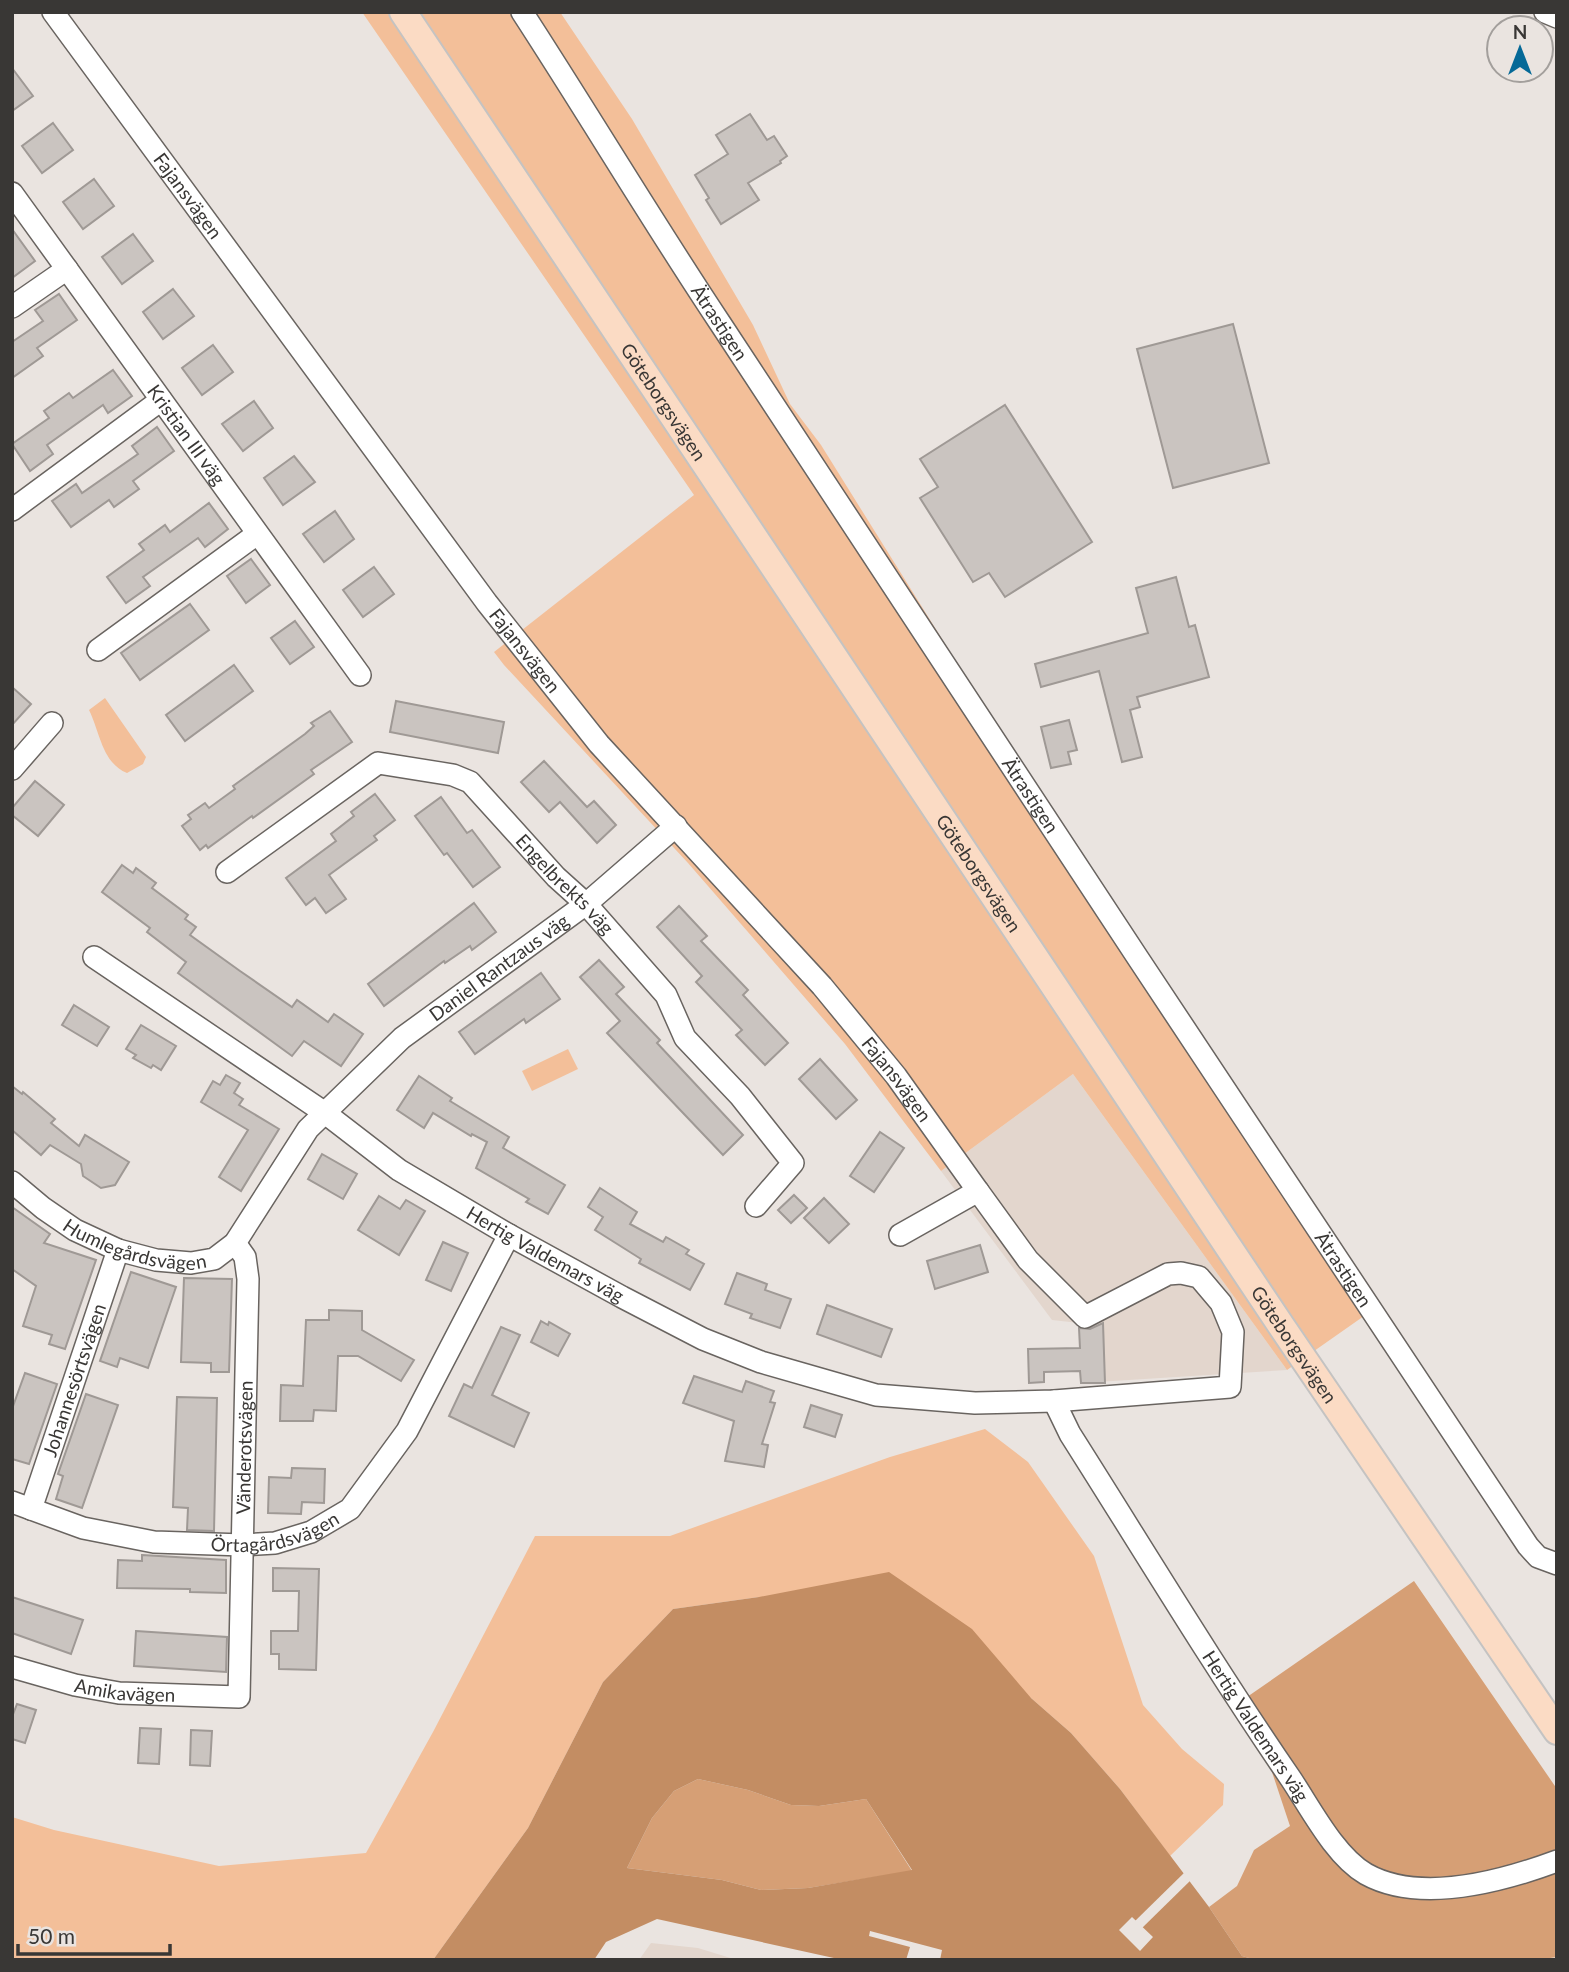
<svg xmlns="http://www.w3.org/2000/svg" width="1569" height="1972" viewBox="0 0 1569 1972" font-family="Lato,sans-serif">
<rect width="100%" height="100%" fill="#eae4e0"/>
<g fill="#e3d6cd">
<path d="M 1073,1074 L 1287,1370 L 1081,1383 L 1079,1323 L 1052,1320 L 941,1171 Z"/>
<path d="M 651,1943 L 698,1948 L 737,1960 L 639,1960 Z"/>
</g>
<g fill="#f3bf99">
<path d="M 362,12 L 560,12 L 632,119 L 753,325 L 790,404 L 821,445 L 1364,1316 L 1287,1370 L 1073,1074 L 941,1171 L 845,1044 L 688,863 L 504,665 L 494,652 L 694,495 Z"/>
<path d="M 105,698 L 146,757 L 143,764 L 127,773 C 102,763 100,732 89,710 Z"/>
<path d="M 568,1049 L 578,1069 L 532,1091 L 522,1071 Z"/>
<path d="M 985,1429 L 1028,1462 L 1094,1556 L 1143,1705 L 1182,1749 L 1224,1784 L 1223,1805 L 1170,1856 L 1120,1789 L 1071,1733 L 1031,1698 L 759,1597 L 673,1609 L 603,1682 L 528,1828 L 433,1960 L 12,1960 L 12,1817 L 54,1830 L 219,1866 L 366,1853 L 433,1732 L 535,1536 L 670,1536 L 890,1457 Z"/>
</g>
<g fill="#d69f75">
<path d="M 1414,1581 L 1557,1789 L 1557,1957 L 1536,1960 L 1256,1960 L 1242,1956 L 1209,1907 L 1237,1886 L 1254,1850 L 1290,1826 L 1247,1697 Z"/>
<path d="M 698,1779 L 748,1790 L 791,1805 L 819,1806 L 866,1799 L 912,1871 L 808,1888 L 761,1890 L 722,1880 L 627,1868 L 652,1818 L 674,1791 Z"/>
</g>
<path fill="#c38d63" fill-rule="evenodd" d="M 889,1572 L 972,1629 L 1031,1698 L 1071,1733 L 1120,1789 L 1209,1907 L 1242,1956 L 1256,1960 L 940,1960 L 942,1950 L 870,1931 L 869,1936 L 910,1947 L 906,1960 L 843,1960 L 657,1919 L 606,1942 L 594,1960 L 433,1960 L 528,1828 L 603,1682 L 673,1609 L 759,1597 ZM 698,1779 L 748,1790 L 791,1805 L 819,1806 L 866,1799 L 912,1870 L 808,1888 L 761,1890 L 722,1880 L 627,1868 L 652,1818 L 674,1791 ZM 1132,1917 L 1153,1937 L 1140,1951 L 1119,1930 Z"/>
<path fill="#eae4e0" d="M 1186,1871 L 1192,1879 L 1141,1929 L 1134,1922 Z"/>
<g fill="#cac4c0" stroke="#9f9995" stroke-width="2">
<path d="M 12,68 L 33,96 L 12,111 Z"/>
<path d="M 750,114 L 767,140 L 774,136 L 787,156 L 780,161 L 781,163 L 748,183 L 759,200 L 721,224 L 706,200 L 709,198 L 695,175 L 728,154 L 716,135 Z"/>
<path d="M 53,123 L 73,150 L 42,173 L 22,146 Z"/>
<path d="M 94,179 L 114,206 L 83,229 L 63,202 Z"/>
<path d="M 12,229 L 35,261 L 12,278 Z"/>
<path d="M 133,234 L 153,261 L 122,284 L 102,257 Z"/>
<path d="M 173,289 L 194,316 L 163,339 L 143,312 Z"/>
<path d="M 59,294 L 77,320 L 37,348 L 43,356 L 12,378 L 12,342 L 43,321 L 35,310 Z"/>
<path d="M 1233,324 L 1269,463 L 1173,488 L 1137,349 Z"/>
<path d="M 213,345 L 233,372 L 202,395 L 182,368 Z"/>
<path d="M 113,370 L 132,396 L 108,413 L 103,405 L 47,445 L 53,454 L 30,471 L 12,444 L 49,418 L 44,411 L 69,393 L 73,398 Z"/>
<path d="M 254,401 L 273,428 L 243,451 L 222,424 Z"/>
<path d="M 1005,405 L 1092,542 L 1005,597 L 989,573 L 973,582 L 920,498 L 938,487 L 920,459 Z"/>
<path d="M 157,427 L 174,451 L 133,481 L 139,489 L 114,507 L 109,500 L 71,527 L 52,501 L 76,484 L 82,493 L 138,454 L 132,446 Z"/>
<path d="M 294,456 L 315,482 L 283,505 L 264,478 Z"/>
<path d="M 209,503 L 228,529 L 205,547 L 198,538 L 143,577 L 150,586 L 126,603 L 107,577 L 144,550 L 139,544 L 165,525 L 170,532 Z"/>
<path d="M 335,511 L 354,539 L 324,562 L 303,534 Z"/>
<path d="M 251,559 L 270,585 L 246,603 L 227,576 Z"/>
<path d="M 374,567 L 394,594 L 363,617 L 343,590 Z"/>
<path d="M 1176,577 L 1189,627 L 1195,625 L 1209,677 L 1137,697 L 1140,707 L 1130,710 L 1142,757 L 1122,762 L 1099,671 L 1041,687 L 1035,664 L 1148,633 L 1136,588 Z"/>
<path d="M 190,604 L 209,630 L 140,680 L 121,653 Z"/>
<path d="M 295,621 L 314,647 L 290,664 L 271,638 Z"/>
<path d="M 234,665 L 253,691 L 185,741 L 166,715 Z"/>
<path d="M 12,687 L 31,704 L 12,725 Z"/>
<path d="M 396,701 L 504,722 L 498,753 L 390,732 Z"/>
<path d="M 330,711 L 352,742 L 311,770 L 314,774 L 253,818 L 252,816 L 208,848 L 206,845 L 200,850 L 182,826 L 191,819 L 188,815 L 205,803 L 209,808 L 235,789 L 233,786 L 305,734 L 314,726 L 311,723 Z"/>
<path d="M 1069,720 L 1077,750 L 1068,752 L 1071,764 L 1051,768 L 1041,727 Z"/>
<path d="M 544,761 L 587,807 L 594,801 L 616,825 L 597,843 L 560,802 L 549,812 L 521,782 Z"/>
<path d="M 35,781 L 64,805 L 38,836 L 12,815 L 12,808 Z"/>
<path d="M 375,794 L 395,820 L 374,836 L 377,840 L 329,875 L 346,899 L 326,913 L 315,898 L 306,905 L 286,878 L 336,841 L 331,834 L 354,816 L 351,812 Z"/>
<path d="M 441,797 L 467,833 L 472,830 L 500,867 L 473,887 L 447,853 L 444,855 L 415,816 Z"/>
<path d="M 122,865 L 133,873 L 136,868 L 156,883 L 152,888 L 188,915 L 185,919 L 196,927 L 190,935 L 240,971 L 292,1007 L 297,1000 L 328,1022 L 334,1014 L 363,1034 L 341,1066 L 304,1041 L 292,1056 L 178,973 L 186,962 L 147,932 L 150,928 L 102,892 Z"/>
<path d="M 474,903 L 496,932 L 472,950 L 470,946 L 445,963 L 444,961 L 384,1006 L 368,984 Z"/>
<path d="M 679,906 L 707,936 L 701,941 L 748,990 L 743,995 L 788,1043 L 765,1065 L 736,1035 L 742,1030 L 696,982 L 702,976 L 657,927 Z"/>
<path d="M 599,960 L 624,987 L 616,994 L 660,1040 L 657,1043 L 743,1135 L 723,1155 L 607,1033 L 620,1021 L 580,977 Z"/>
<path d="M 541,973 L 560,999 L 526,1023 L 524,1019 L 475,1054 L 459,1032 Z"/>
<path d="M 74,1005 L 109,1027 L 97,1046 L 62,1025 Z"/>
<path d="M 141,1025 L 176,1046 L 161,1070 L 153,1065 L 151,1068 L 133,1058 L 136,1055 L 126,1049 Z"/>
<path d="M 820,1059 L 857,1100 L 836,1119 L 799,1079 Z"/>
<path d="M 226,1075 L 240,1083 L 234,1093 L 243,1099 L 239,1105 L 279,1129 L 241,1191 L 219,1177 L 248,1130 L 201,1102 L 213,1081 L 220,1085 Z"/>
<path d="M 419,1076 L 452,1098 L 450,1101 L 509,1137 L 503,1148 L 565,1185 L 548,1214 L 526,1202 L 529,1199 L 476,1168 L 487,1142 L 472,1134 L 471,1136 L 433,1113 L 424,1128 L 397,1110 Z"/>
<path d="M 12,1086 L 22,1094 L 23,1092 L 55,1119 L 51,1123 L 79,1146 L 85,1135 L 129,1162 L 115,1185 L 101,1188 L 83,1176 L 81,1164 L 50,1145 L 41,1155 L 12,1130 Z"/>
<path d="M 880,1132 L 904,1148 L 874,1192 L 850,1176 Z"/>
<path d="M 322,1154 L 357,1174 L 343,1199 L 308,1179 Z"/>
<path d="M 600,1188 L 637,1212 L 630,1224 L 663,1242 L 666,1237 L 689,1250 L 686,1254 L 704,1264 L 690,1290 L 639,1263 L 641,1259 L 595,1230 L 603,1217 L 588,1207 Z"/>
<path d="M 794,1195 L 807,1208 L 791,1223 L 778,1210 Z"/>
<path d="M 379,1196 L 400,1209 L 406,1200 L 425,1211 L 399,1255 L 358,1230 Z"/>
<path d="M 824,1198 L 849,1224 L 829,1243 L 804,1218 Z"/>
<path d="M 12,1207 L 50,1234 L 44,1243 L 96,1260 L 65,1349 L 49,1344 L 52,1335 L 23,1326 L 36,1286 L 12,1269 Z"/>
<path d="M 443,1242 L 468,1253 L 451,1291 L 426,1280 Z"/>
<path d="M 980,1245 L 988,1272 L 935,1289 L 927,1261 Z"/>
<path d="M 131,1272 L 176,1287 L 148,1368 L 120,1358 L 117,1367 L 100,1361 Z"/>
<path d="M 737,1273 L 767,1284 L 765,1290 L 791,1299 L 780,1328 L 750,1318 L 752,1314 L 725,1304 Z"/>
<path d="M 184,1278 L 232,1279 L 229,1372 L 211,1372 L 211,1363 L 181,1362 Z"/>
<path d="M 827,1305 L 892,1329 L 881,1357 L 817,1334 Z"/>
<path d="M 329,1310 L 362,1311 L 362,1330 L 414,1360 L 401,1381 L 358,1356 L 338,1356 L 336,1411 L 314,1410 L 313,1421 L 280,1421 L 281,1385 L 303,1386 L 306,1320 L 329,1320 Z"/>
<path d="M 541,1321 L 548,1325 L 549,1322 L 570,1334 L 558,1356 L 531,1342 Z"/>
<path d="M 1103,1323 L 1105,1383 L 1081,1383 L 1080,1371 L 1044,1372 L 1044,1382 L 1029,1383 L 1028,1349 L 1080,1348 L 1079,1328 L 1090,1329 Z"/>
<path d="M 501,1327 L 520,1335 L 492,1395 L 529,1413 L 514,1447 L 449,1416 L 464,1384 L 472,1388 Z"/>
<path d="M 25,1373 L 57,1384 L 29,1464 L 12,1459 L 12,1409 Z"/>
<path d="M 694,1376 L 742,1392 L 746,1381 L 774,1391 L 770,1402 L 775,1403 L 762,1444 L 768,1445 L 764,1467 L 725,1461 L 734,1421 L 683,1403 Z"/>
<path d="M 86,1394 L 118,1405 L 82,1508 L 56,1499 L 63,1476 L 58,1474 Z"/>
<path d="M 177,1397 L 217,1398 L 214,1531 L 187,1530 L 188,1508 L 173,1507 Z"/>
<path d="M 811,1405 L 842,1415 L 835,1437 L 804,1427 Z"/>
<path d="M 292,1468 L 325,1469 L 324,1503 L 302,1502 L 301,1514 L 268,1513 L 269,1477 L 291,1478 Z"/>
<path d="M 142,1555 L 226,1560 L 226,1593 L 190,1592 L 190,1589 L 117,1588 L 118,1560 L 142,1561 Z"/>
<path d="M 273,1568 L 319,1569 L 316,1670 L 279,1669 L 279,1654 L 271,1654 L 271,1631 L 298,1631 L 299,1591 L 273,1591 Z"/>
<path d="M 12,1597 L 83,1620 L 71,1654 L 12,1633 Z"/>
<path d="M 136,1631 L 227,1637 L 226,1672 L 134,1666 Z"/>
<path d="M 17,1704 L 36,1710 L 25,1743 L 12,1739 L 12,1717 Z"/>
<path d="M 140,1728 L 161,1729 L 159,1764 L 138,1763 Z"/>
<path d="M 191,1730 L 212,1731 L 210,1766 L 190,1765 Z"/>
</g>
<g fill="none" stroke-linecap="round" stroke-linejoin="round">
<defs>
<g id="minor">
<path id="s1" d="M 53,12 L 487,603 L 599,744 L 822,986 L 896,1076 L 978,1191 L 900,1235"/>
<path id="s2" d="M 522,12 C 589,115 652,221 720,323 C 989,731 1256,1140 1528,1546 L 1538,1557 L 1557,1564"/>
<path d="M 1545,12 L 1557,17"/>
<path id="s3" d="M 12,193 L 360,675"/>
<path d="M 12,307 L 67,269"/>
<path d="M 12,510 L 161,400"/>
<path d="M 98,650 L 257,534"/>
<path d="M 12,769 L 52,723"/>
<path id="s4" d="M 227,872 L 378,763 L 453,775 L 470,782 L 556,877 L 586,904 L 666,995 L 685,1038 L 740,1096 L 793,1163 L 756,1206"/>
<path id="s5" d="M 94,957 L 325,1113 L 399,1170 L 509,1235 L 622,1297 L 703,1339 L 761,1362 L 876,1395 L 975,1403 L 1054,1401 L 1230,1387 L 1233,1332 L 1221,1303 L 1199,1277 L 1181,1273 L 1168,1274 L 1085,1317 L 1028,1260 L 978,1191"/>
<path id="s6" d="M 12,1182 L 43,1208 L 75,1230 L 118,1250 L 156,1260 L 191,1263 L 214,1259 L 235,1243 L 308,1129 L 402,1038 L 586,904 L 676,826"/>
<path id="s7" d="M 1054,1401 L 1070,1434 C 1143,1549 1214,1667 1291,1779 C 1311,1809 1335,1856 1366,1874 C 1420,1904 1503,1881 1557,1861"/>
<path id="s8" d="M 12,1502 L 83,1528 L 154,1542 L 243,1545 L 275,1543 L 311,1532 L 350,1509 L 407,1431 L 509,1235"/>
<path id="s9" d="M 31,1509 L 118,1250"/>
<path id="s10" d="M 12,1667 L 75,1685 L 119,1693 L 239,1697 L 248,1279 L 245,1257 L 235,1243"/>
</g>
<g id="major">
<path id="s11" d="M 403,12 L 1282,1327 L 1557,1731"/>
</g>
</defs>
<use href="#minor" stroke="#696460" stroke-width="24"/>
<use href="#major" stroke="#c4c3c2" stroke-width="30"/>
<use href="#minor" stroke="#fff" stroke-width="21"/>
<use href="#major" stroke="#fbdbc4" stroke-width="26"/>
</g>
<g text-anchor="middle" stroke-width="7" stroke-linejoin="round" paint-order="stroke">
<g font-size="19" fill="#393735" stroke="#eae4e0">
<text dy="7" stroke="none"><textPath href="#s1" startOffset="228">Fajansvägen</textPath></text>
<text dy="7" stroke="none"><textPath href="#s2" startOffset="368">Ätrastigen</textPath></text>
<text dy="7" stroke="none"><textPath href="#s11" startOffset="469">Göteborgsvägen</textPath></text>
<text dy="7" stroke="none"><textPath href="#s3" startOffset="298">Kristian III väg</textPath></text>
<text dy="7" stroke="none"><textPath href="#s1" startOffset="794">Fajansvägen</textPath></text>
<text dy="7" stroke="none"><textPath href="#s2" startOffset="934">Ätrastigen</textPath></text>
<text dy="7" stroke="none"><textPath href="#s11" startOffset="1036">Göteborgsvägen</textPath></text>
<text dy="7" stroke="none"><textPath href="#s4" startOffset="420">Engelbrekts väg</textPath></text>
<text dy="7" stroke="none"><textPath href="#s6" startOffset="637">Daniel Rantzaus väg</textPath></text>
<text dy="7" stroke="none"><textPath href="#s1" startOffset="1362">Fajansvägen</textPath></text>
<text dy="7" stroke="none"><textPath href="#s6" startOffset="142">Humlegårdsvägen</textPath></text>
<text dy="7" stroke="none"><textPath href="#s5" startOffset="541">Hertig Valdemars väg</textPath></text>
<text dy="7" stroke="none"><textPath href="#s2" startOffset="1502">Ätrastigen</textPath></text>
<text dy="7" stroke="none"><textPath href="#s11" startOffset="1603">Göteborgsvägen</textPath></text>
<text dy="7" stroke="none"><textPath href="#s9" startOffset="136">Johannesörtsvägen</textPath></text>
<text dy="7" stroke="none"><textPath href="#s10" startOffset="480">Vänderotsvägen</textPath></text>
<text dy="7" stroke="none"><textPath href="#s8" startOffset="271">Örtagårdsvägen</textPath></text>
<text dy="7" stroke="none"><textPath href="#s10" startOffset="116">Amikavägen</textPath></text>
<text dy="7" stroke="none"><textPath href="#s7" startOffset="383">Hertig Valdemars väg</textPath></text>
</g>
</g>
<rect width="1569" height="1972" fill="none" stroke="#393735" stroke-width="28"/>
<g transform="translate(1520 49)"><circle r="33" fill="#eae4e0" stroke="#a39f9c" stroke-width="2"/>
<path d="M0-5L12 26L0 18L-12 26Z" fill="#056997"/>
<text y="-10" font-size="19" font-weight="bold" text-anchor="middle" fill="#393735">N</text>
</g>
<path d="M18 1944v10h152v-10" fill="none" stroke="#393735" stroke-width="3.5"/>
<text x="28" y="1944" font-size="21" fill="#393735" stroke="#eae4e0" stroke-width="5" paint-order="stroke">50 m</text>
</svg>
